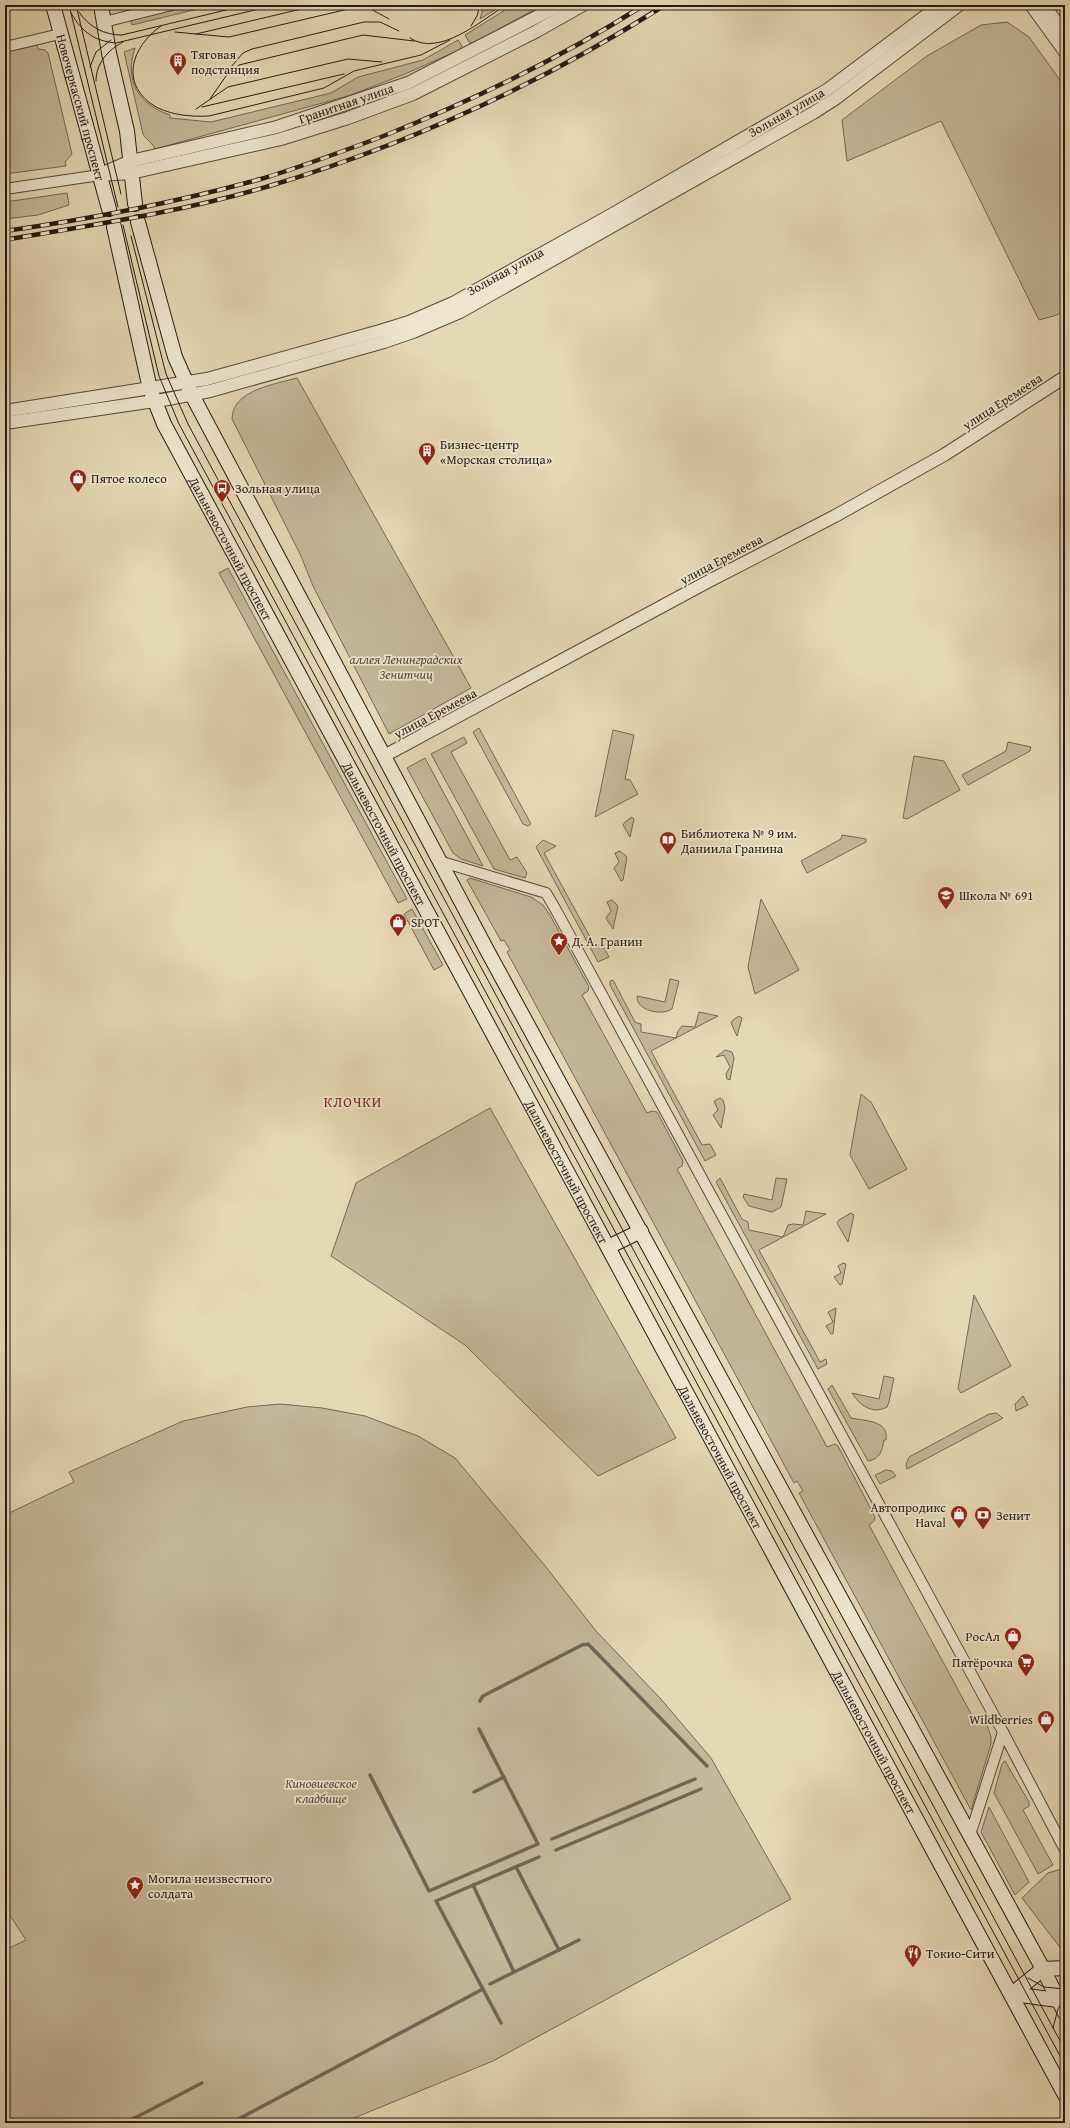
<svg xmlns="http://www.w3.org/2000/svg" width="1070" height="2128" viewBox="0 0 1070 2128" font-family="'Gentium Book Plus',serif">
<rect width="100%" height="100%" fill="#e6d7b5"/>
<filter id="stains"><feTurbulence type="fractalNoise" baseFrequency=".005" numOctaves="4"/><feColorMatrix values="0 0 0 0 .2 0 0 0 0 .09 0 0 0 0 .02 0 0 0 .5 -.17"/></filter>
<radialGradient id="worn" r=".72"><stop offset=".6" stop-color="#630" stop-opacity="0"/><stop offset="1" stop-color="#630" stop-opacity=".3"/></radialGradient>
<g fill="#c5b79a" stroke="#766857">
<path d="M 184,5 L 214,5 L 132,25 L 130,18 Z"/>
<path d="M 484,5 L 503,5 L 480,19 Z"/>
<path d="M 513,5 L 543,5 L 473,43 L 469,42 L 465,35 Z"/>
<path d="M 1007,22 L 1029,37 L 1065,87 L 1065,310 L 1057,315 L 1039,320 L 941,121 L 847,161 L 842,120 L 927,56 L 981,25 Z"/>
<path d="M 458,40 L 462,46 L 459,50 L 405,74 L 348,96 L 155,149 C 153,143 146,140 143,134 L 124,52 L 135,48 C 124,81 138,104 170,115 L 170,118 L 211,122 L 331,93 L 358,77 L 423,60 Z"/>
<path d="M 37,45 L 38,49 L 45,50 L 48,53 L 72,154 L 65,162 L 66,166 L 5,174 L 5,52 Z"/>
<path d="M 67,193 L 69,205 L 38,215 L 5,219 L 5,202 Z"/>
<path d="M 297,378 L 471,688 L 389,734 L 313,586 L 301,556 L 232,419 C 232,390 276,384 297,378 Z"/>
<path d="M 228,568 L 407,899 L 398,903 L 219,573 Z"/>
<path d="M 479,728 L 531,824 L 528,826 L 523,824 L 473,732 Z"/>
<path d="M 613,730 L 634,735 L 625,779 L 630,780 L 638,794 L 595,817 Z"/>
<path d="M 464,737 L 467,743 L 451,752 L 510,860 L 517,857 L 527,873 L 525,878 L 494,869 L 431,754 Z"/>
<path d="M 1008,742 L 1031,747 L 1030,751 L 968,785 L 962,775 L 1006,751 Z"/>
<path d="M 914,756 L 944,761 L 960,790 L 907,819 L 903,818 Z"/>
<path d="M 425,758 L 483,866 L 461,859 L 453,853 L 407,768 Z"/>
<path d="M 632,817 L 634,819 L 630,837 L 623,825 L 625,822 Z"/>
<path d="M 842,835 L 866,839 L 866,842 L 807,873 L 801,861 L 841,839 Z"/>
<path d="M 543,840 L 556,846 L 544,853 L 595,946 L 602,944 L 609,957 L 598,962 L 536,847 Z"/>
<path d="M 620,851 L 627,857 L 623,880 L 621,881 L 614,868 L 619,862 L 615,853 Z"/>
<path d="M 470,878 L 531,897 L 543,905 L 550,915 L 589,987 L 588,991 L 582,995 L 647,1113 L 652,1111 L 657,1112 L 683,1161 L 682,1166 L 677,1169 L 827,1447 L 835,1444 L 838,1446 L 875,1517 L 874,1521 L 869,1525 L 976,1723 L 983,1721 L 986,1722 L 991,1737 L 991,1744 L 971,1810 L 799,1493 L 803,1491 L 797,1481 L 794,1483 L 507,952 L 510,950 L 504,940 L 501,941 L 467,880 Z"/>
<path d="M 761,899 L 799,970 L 755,994 L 748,967 Z"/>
<path d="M 612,900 L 618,906 L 613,929 L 606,918 L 611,911 L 607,902 Z"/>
<path d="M 412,909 L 443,965 L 434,970 L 404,914 Z"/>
<path d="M 670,979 L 679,981 L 672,1009 C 662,1016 636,1011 637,996 L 665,1002 Z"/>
<path d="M 613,980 L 635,1022 L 641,1024 L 641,1032 L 676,1038 L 678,1031 L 682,1026 L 695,1027 L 699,1012 L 718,1016 L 651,1051 L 702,1145 L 710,1144 L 716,1155 L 705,1161 L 610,985 L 610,981 Z"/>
<path d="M 739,1016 L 742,1018 L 737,1036 L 731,1023 L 733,1020 Z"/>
<path d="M 725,1050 L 732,1052 L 734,1058 L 730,1080 L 727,1079 L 726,1074 L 730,1067 L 724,1055 L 716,1057 Z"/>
<path d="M 861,1094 L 871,1102 L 907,1169 L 869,1189 L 850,1155 Z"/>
<path d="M 720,1098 L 723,1100 L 725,1108 L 721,1128 L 713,1115 L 718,1110 L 714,1101 Z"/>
<path d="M 490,1108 L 676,1438 L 598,1476 L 465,1345 L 331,1256 L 356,1183 Z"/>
<path d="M 720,1178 L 742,1219 L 748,1222 L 749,1230 L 783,1237 L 788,1225 L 793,1224 L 803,1225 L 806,1211 L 826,1214 L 759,1250 L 820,1362 L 826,1359 L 827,1364 L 818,1369 L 716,1182 Z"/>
<path d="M 776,1178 L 787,1179 L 781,1207 L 772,1212 L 749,1206 L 743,1197 L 744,1194 L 772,1200 Z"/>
<path d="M 851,1213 L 854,1215 L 848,1242 L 837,1223 L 839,1220 Z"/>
<path d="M 843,1263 L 846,1264 L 842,1284 L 840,1285 L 834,1277 L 841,1273 L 838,1266 Z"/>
<path d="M 974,1295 L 1011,1366 L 961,1393 L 958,1389 Z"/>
<path d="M 836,1308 L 833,1334 L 831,1334 L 826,1326 L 833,1322 L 828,1312 Z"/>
<path d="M 884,1376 L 894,1378 L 889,1402 L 887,1407 C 873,1415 859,1405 852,1393 L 879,1399 Z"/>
<path d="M 832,1385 L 851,1418 C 865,1421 889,1420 886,1440 L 884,1440 C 882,1451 880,1459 868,1461 L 828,1389 Z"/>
<path d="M 1023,1396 L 1028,1405 L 1016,1411 L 1015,1404 Z"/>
<path d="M 280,1404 L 322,1408 L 365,1416 L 418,1436 L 455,1458 L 546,1567 L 596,1631 L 660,1698 L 711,1758 L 791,1899 L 493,2061 L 342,2123 L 5,2123 L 5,1950 L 26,1940 L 5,1908 L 5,1515 L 74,1482 L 69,1472 L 183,1421 L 247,1407 Z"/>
<path d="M 996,1413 L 1003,1418 L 907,1469 L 906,1464 L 909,1457 L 989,1414 Z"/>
<path d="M 886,1470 L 892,1471 L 896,1476 L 880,1484 L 875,1475 Z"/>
<path d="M 1005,1761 L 1029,1802 L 1029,1806 L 1023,1810 L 1053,1865 L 1038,1874 L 994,1793 L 1002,1764 Z"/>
<path d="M 989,1807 L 1029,1882 L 1015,1895 L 981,1832 Z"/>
<path d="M 1065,1868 L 1065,1950 L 1062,1950 L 1022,1898 L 1048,1873 Z"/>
</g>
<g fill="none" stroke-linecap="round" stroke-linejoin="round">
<g stroke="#726554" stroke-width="3.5">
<path d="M 480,1701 L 483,1696 L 582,1645 L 588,1644 L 707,1766"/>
<path d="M 370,1775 L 429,1891 L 538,1844 L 479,1729"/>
<path d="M 474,1792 L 504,1777"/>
<path d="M 552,1839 L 695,1779"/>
<path d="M 556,1850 L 701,1789"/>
<path d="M 516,1867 L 559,1950"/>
<path d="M 473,1885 L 514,1972"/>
<path d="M 490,1984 L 579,1940"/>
<path d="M 501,2023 L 436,1901 L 539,1857"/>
<path d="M 125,2123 L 202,2083"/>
<path d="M 231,2123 L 483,1989"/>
</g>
<defs>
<g id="minor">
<path d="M 104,22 L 172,5"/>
<path d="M 5,47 L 60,34"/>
<path d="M 5,189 L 100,175"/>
<path d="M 439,861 L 546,893 L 557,912 L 1003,1732 L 970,1835"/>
<path d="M 1003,1732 L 1065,1850"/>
</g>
<g id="tertiary">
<path d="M 1031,5 L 1065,52"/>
<path d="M 1044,5 L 1065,34"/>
<path d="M 105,172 L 131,161 L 277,127 L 408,83 L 560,5"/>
<path d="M 100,175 L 131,173 L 281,139 L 348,118 L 413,94 L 537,31 L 583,5"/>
<path d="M 5,411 L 207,379 L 380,331 L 409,322 L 453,303 L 611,215 L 827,90 L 940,5"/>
<path d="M 5,423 L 168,399 L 210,391 L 384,342 L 413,332 L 460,312 L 813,113 L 835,99 L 959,5"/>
<path d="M 384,756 L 709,581 L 835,516 L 944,455 L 1065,377"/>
</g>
<g id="secondary">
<path id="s1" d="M 53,5 L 109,209"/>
<path d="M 101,5 L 109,53 L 127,131 L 135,204"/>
<path d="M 138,222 L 175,357 L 192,395 L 489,954 L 1043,1969 L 1065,2013"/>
<path id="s2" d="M 114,227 L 150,389 L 164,424 L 1065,2095"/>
<path d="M 608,1247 L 641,1231"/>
<path d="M 1012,1994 L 1043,1969 L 1065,1968"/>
<path d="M 1012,1994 L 1065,2001"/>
</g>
</defs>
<use href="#minor" stroke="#56493c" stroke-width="12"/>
<use href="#tertiary" stroke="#56493c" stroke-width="14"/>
<use href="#secondary" stroke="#261a14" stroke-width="16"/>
<use href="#minor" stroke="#efe5cf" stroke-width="10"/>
<use href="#tertiary" stroke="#efe5cf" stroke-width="12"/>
<use href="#secondary" stroke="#efe5cf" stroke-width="14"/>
<g stroke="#261a14" stroke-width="1">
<path d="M 69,5 L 118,207"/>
<path d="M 76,5 L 121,194"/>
<path d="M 79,12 C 89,27 104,35 122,35 L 247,5"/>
<path d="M 71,13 C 82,32 94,41 116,43 L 276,5"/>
<path d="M 161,26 C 135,44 119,79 150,103 C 166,115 190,117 209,116 L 324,88 L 354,71 L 421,55 L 450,40"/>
<path d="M 471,26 L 477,16 L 480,5"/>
<path d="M 175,32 L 196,34 L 318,5"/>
<path d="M 196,34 L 229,37 L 357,7 L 367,7 L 389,19"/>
<path d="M 410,38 C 439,58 482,20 506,5"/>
<path d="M 90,67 L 96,52 L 111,40"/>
<path d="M 231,67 L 243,53 L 252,49 L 364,22 L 380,22 L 399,31"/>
<path d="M 96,81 C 96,63 108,50 123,42"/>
<path d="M 210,99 L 226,76 L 239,65 L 363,35 L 414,41"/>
<path d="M 202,107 L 344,74"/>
<path d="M 196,109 L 228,87 L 348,59 L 382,62"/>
<path d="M 123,225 L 159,376 L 179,424 L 1065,2065"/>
<path d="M 131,236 L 166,374 L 188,424 L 1065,2050"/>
<path d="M 1028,1978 L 1044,1987 L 1065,1989"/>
<path d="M 1053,2028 L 1058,2009 L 1065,1997"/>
<path d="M 1063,2041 L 1061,2029 L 1065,2013"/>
</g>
<defs>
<g id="rail">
<path d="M 5,231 C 91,219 177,202 261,179 C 301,167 341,152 381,137 C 472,101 561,58 644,5"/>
<path d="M 5,240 C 92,225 181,212 266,187 C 407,145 541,84 665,5"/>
</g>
</defs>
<use href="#rail" stroke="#261a14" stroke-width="4.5"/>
<use href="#rail" stroke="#efe5cf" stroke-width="3" stroke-dasharray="9" stroke-linecap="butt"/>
</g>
<defs>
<symbol id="building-pin" viewBox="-11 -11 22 30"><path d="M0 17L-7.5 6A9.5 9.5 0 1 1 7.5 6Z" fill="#8f2418" stroke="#efe5cf"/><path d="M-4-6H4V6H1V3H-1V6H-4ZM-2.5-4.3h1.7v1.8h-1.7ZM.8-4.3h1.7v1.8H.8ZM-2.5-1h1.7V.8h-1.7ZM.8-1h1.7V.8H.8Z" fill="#fff"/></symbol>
<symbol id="shop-pin" viewBox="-11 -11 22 30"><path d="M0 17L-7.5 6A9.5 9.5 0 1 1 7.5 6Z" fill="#8f2418" stroke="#efe5cf"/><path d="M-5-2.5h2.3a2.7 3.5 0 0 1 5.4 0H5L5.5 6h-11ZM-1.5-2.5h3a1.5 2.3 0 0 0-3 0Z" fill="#fff"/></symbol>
<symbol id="bus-pin" viewBox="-11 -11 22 30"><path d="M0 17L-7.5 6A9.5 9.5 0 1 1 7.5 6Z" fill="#8f2418" stroke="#efe5cf"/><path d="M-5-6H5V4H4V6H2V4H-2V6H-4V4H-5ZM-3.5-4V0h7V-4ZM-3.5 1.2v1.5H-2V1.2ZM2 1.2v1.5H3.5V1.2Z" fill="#fff"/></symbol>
<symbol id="library-pin" viewBox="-11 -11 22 30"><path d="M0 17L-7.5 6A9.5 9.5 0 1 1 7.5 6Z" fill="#8f2418" stroke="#efe5cf"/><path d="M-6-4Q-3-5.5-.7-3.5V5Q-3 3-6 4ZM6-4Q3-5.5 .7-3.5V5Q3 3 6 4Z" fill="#fff"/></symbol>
<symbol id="school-pin" viewBox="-11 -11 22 30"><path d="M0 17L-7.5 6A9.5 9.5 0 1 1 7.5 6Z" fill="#8f2418" stroke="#efe5cf"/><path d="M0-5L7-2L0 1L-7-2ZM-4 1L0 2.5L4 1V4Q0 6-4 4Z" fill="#fff"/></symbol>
<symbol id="sight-pin" viewBox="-11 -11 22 30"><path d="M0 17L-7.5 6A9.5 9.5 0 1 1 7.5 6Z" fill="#8f2418" stroke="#efe5cf"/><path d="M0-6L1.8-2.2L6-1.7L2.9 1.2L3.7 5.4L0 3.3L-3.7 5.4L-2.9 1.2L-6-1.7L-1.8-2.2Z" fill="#fff"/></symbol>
<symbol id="bank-pin" viewBox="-11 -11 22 30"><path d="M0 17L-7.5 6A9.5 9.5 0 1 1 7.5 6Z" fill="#8f2418" stroke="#efe5cf"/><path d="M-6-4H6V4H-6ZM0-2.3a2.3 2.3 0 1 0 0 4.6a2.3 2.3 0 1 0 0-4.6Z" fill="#fff"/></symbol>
<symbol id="supermarket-pin" viewBox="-11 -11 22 30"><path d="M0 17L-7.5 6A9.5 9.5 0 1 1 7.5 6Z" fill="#8f2418" stroke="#efe5cf"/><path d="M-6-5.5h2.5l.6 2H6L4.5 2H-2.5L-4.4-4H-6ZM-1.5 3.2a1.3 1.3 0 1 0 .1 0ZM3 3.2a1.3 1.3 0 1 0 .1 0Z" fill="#fff"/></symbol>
<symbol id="restaurant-pin" viewBox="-11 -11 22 30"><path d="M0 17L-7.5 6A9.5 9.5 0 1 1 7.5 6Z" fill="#8f2418" stroke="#efe5cf"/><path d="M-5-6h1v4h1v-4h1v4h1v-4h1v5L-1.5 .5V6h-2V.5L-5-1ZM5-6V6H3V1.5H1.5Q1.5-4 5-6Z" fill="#fff"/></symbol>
</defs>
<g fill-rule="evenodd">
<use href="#building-pin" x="168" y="51" width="20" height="27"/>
<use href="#building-pin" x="417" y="441" width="20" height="27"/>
<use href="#shop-pin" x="68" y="468" width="20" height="27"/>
<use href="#bus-pin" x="212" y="478" width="20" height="27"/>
<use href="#library-pin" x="658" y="830" width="20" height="27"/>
<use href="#school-pin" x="936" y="885" width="20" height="27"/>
<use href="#shop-pin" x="388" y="912" width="20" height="27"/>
<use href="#sight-pin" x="549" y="931" width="20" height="27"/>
<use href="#shop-pin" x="949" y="1504" width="20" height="27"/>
<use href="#bank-pin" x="973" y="1505" width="20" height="27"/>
<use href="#shop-pin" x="1003" y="1626" width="20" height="27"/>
<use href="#supermarket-pin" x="1016" y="1652" width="20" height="27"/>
<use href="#shop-pin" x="1036" y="1709" width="20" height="27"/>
<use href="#sight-pin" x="125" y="1875" width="20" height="27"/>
<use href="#restaurant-pin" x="903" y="1943" width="20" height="27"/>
</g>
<g text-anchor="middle" stroke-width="3.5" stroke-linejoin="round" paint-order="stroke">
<g font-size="13" fill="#261a14" stroke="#efe5cf" text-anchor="start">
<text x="191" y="59">Тяговая<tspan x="191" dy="15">подстанция</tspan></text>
<text x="440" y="449">Бизнес-центр<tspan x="440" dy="15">«Морская столица»</tspan></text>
<text x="91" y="483">Пятое колесо</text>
<text x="235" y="493">Зольная улица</text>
<text x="681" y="838">Библиотека № 9 им.<tspan x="681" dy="15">Даниила Гранина</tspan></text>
<text x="959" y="900">Школа № 691</text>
<text x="411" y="927">SPOT</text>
<text x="572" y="946">Д. А. Гранин</text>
<text x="946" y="1512" text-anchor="end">Автопродикс<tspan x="946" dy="15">Haval</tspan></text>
<text x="996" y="1520">Зенит</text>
<text x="1000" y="1641" text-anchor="end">РосАл</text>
<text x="1013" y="1667" text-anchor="end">Пятёрочка</text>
<text x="1033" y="1724" text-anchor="end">Wildberries</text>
<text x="148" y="1883">Могила неизвестного<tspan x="148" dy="15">солдата</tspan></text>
<text x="926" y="1958">Токио-Сити</text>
</g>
<g font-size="13" fill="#261a14" stroke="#efe5cf">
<text transform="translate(346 103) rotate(-19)" y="5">Гранитная улица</text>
<text dy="5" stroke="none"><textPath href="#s1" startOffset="106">Новочеркасский проспект</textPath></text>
<text transform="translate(786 112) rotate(-30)" y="5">Зольная улица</text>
<text transform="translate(505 271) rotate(-29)" y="5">Зольная улица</text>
<text transform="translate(1002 401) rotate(-33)" y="5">улица Еремеева</text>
<text dy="5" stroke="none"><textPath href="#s2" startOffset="345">Дальневосточный проспект</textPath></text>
<text transform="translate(721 559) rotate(-28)" y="5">улица Еремеева</text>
<text transform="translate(435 713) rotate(-28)" y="5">улица Еремеева</text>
<text dy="5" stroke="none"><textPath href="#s2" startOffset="669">Дальневосточный проспект</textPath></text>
<text dy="5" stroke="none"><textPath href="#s2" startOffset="1053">Дальневосточный проспект</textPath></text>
<text dy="5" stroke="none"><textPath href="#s2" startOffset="1377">Дальневосточный проспект</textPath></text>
<text dy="5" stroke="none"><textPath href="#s2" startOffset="1701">Дальневосточный проспект</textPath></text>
</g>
<g font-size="13" font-style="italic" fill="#56493c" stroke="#efe5cf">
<text x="406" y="664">аллея Ленинградских<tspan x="406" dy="15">Зенитчиц</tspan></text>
<text x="321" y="1788">Киновиевское<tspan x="321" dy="15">кладбище</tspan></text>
</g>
<g font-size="14" letter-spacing="1" fill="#7a1f14" stroke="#efe5cf">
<text x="353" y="1107">КЛОЧКИ</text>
</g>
</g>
<rect width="1070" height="2128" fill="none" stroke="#e6d7b5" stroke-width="20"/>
<rect x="6" y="6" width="1058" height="2116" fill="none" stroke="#261a14" stroke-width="2"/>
<rect x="10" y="10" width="1050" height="2108" fill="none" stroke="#261a14"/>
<rect width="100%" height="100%" filter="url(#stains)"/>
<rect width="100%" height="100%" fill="url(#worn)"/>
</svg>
